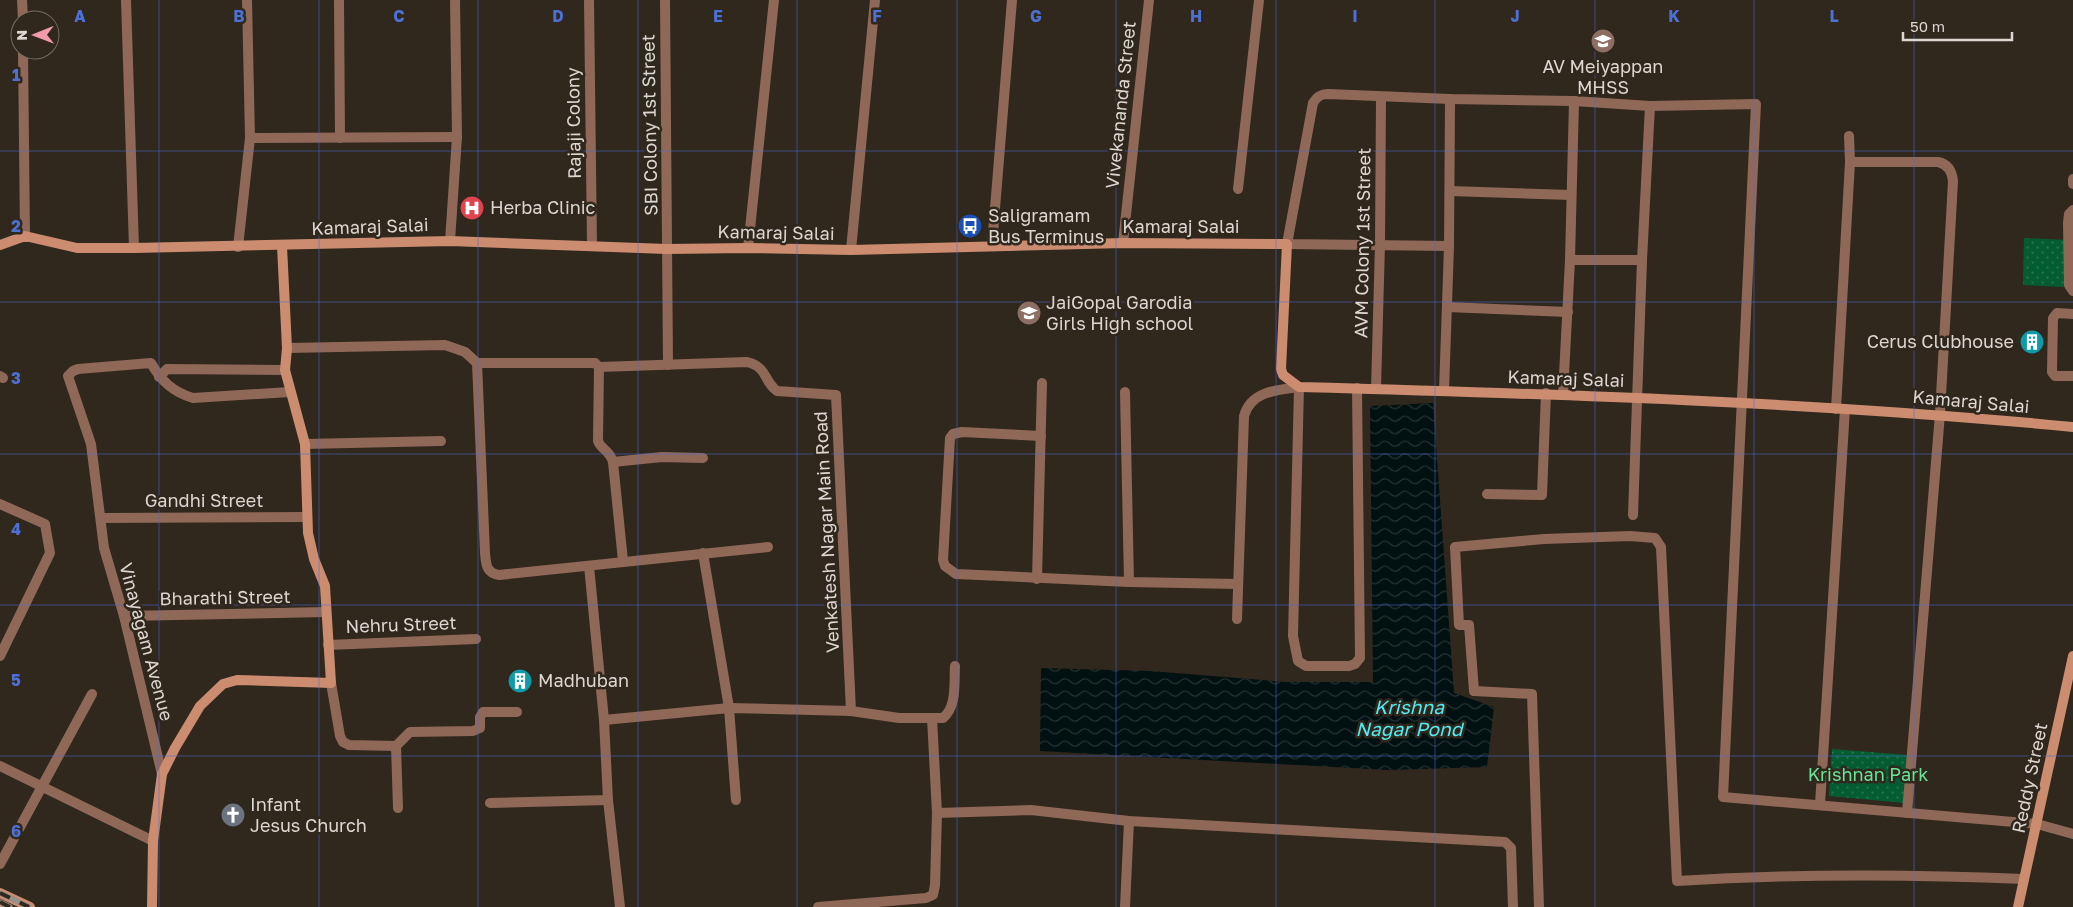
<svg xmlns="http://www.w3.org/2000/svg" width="2073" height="907" viewBox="0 0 2073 907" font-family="'Golos Text',sans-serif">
<defs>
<pattern id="park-dots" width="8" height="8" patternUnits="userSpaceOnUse" patternTransform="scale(1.25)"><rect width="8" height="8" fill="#045d32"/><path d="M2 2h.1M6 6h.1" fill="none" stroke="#28744f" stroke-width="1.8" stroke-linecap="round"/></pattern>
<pattern id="water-waves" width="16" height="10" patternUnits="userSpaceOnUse" patternTransform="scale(1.25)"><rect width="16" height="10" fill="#011011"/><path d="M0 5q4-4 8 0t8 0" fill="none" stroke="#263233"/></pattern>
</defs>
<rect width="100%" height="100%" fill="#30271d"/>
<g fill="url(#park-dots)">
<path d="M 2024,238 L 2067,240 L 2065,287 L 2023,285 Z"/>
<path d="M 1832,749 L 1908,755 L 1904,803 L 1829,796 Z"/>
</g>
<path fill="url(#water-waves)" d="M 1433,403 L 1454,693 L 1494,707 L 1487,767 L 1388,770 L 1040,751 L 1041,668 L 1150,671 L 1286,682 L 1373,682 L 1370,406 Z"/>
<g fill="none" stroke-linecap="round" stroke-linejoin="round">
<g stroke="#906857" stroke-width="10">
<path d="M 22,0 L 23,20"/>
<path d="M 126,0 L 134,248"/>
<path d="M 339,0 L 340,138"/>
<path d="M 589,0 L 592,246"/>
<path d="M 665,0 L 668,365"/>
<path d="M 23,50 L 25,236"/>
<path d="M 1849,136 L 1850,162 L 1938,162 C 1948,164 1952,171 1953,181 L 1940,414 L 1907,813"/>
<path d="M 250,138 L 457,137"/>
<path d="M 2073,179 L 2073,184"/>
<path d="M 1238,189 L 1259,0"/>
<path d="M 1450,191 L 1571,195"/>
<path d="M 2073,210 L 2069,214 L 2068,223 L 2069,285 L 2073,291"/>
<path d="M 450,241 L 457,137 L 455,0"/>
<path d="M 1123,243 L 1149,0"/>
<path d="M 992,245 L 1012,0"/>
<path d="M 1449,246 L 1287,244 L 1313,103 C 1317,96 1321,94 1328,94 L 1450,99 L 1574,101 L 1650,106 L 1756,104 L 1723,797 L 2037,824 L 2073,834"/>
<path d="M 238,247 L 250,138 L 247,0"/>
<path d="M 748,248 L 774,0"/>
<path d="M 851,250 L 875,0"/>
<path d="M 1570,260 L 1642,260"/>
<path d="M 1447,307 L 1568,312"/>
<path d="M 2073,314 L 2057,313 L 2053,318 L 2052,372 L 2055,376 L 2073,376"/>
<path d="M 287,348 L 445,345 L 465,352 L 477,363"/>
<path d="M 477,363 L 485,553 C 486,564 486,573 499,575 L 768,547"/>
<path d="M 477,363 L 595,363 L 599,367"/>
<path d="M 599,367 L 747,362 C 768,367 763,381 777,391 L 836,395 L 851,711"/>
<path d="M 599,367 L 598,441 C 601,450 609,449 613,462 L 623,561"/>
<path d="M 0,376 L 3,378"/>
<path d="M 159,377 L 167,369 L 285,370"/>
<path d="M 1376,389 L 1380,244 L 1381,97"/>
<path d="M 1444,391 L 1449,246 L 1450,99"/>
<path d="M 1125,392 L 1129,582"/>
<path d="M 1563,394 L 1570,260 L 1574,101"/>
<path d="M 1836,409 L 1850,162"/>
<path d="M 1041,436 L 962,432 L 953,434 L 950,438 L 943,560 L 945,566 L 956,574 L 1129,582 L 1238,584"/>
<path d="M 305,444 L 441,441"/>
<path d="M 613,462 L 662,457 L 703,458"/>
<path d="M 1487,494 L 1542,495 L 1546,393"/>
<path d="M 0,504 L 45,524 L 50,553 L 0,656"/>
<path d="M 1633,515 L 1642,260 L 1650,106"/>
<path d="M 101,518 L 307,517"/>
<path d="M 703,553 L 729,708 L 736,800"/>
<path d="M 589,566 L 604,720 L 608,800 L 620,907"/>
<path d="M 1037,579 L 1042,383"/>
<path d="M 124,616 L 326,612"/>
<path d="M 1237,619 L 1244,416 C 1251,391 1277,390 1299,387 L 1293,636 L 1298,661 L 1306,666 L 1349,666 L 1355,664 L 1360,658 L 1357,388"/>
<path d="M 328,645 L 476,639"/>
<path d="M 331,683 L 340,736 L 343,742 L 349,745 L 396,746 L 410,732 L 473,731 L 480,728 L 480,717 L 483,712 L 517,712"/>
<path d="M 604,720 L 729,708 L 851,711 L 899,718 L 943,718 C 957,707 954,683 955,666"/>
<path d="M 396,746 L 398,808"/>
<path d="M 0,766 L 153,841"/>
<path d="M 162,774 L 124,616 L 104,548 L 91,444 L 68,376 L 73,371 L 78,369 L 151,363 C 161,381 173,392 193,398 L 290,392"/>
<path d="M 490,803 L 608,800"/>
<path d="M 1820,804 L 1845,409"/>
<path d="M 937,813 L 1031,810 L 1129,821 L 1505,842 L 1511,848 L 1513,907"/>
<path d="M 0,864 L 92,694"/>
<path d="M 818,907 L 926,898 L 933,895 L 935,885 L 937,813 L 932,718"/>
<path d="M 1125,907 L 1129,821"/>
<path d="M 1539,907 L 1532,694 L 1474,691 L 1469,625 L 1459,625 L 1455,547 L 1544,539 L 1630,536 L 1655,538 L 1661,547 L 1677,881 C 1792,874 1909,874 2024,879"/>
</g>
<g stroke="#cb8c70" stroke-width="10">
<path d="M 0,245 L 25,236 L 77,248 L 134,248 L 450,241 L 667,249 L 748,248 L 851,250 L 1123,243 L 1287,244 L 1281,369 L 1283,375 L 1299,387 C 1557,394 1816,402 2073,427"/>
<path d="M 0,893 L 30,907"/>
<path d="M 0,907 L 1,907"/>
<path d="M 152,907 L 153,841 L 162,774 L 175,748 L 200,706 L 223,684 L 237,680 L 331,683 L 325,586 L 314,559 L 308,533 L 305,444 L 285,370 L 287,348 L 282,246"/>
<path d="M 2018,907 L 2073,656"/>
</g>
<defs>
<g id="rail">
<path d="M 0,893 L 29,907"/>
<path d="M 0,902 L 10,907"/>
</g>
</defs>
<use href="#rail" stroke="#989089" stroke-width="5.5"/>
<use href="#rail" stroke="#30271d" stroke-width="4" stroke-dasharray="11" stroke-linecap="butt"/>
</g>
<path fill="none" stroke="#4d70d6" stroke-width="1" stroke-opacity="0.55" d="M 159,0 L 159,907M 319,0 L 319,907M 478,0 L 478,907M 638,0 L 638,907M 797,0 L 797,907M 957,0 L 957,907M 1116,0 L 1116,907M 1276,0 L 1276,907M 1435,0 L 1435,907M 1595,0 L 1595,907M 1754,0 L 1754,907M 1914,0 L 1914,907M 0,151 L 2073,151M 0,302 L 2073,302M 0,454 L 2073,454M 0,605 L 2073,605M 0,756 L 2073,756"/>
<defs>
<symbol id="school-disc" viewBox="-11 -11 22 22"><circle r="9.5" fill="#8d6e63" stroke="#30271d"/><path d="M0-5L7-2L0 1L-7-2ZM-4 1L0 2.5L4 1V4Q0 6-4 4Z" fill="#fff"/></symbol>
<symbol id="hospital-disc" viewBox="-11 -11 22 22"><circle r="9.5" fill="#e0444e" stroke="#30271d"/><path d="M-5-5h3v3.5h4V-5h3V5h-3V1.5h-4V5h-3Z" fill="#fff"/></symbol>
<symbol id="bus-disc" viewBox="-11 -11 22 22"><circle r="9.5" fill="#1a4fb4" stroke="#30271d"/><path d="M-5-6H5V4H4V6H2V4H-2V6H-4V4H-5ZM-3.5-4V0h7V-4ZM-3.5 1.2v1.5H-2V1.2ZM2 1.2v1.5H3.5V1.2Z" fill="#fff"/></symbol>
<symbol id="building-disc" viewBox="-11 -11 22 22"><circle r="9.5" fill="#0f9aa8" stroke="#30271d"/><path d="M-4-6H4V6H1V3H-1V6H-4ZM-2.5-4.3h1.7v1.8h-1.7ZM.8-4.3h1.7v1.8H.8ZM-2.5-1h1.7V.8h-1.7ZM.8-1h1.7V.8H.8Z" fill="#fff"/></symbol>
<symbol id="church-disc" viewBox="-11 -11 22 22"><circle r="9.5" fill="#6b7280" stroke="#30271d"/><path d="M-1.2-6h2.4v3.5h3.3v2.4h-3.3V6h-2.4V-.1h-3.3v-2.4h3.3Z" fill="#fff"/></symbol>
</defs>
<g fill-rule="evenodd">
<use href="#school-disc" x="1589" y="27" width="28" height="28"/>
<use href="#hospital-disc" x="458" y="194" width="28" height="28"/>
<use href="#bus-disc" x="956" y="212" width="28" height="28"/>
<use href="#school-disc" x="1015" y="299" width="28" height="28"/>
<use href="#building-disc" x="2018" y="328" width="28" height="28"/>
<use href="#building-disc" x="506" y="667" width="28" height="28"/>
<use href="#church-disc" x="219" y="801" width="28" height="28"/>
</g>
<g text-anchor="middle" stroke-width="5" stroke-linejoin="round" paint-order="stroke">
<g font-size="18" fill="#ddd7d1" stroke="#30271d" text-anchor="start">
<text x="1603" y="73" text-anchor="middle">AV Meiyappan<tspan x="1603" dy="21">MHSS</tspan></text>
<text x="490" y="214">Herba Clinic</text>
<text x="988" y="222">Saligramam<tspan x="988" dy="21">Bus Terminus</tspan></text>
<text x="1046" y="309">JaiGopal Garodia<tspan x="1046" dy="21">Girls High school</tspan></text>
<text x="2014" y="348" text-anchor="end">Cerus Clubhouse</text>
<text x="538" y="687">Madhuban</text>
<text x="250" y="811">Infant<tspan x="250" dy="21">Jesus Church</tspan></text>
</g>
<g font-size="18" fill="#ddd7d1" stroke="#30271d">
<text transform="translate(1121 105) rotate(-84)" y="6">Vivekananda Street</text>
<text transform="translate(574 123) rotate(-91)" y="6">Rajaji Colony</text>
<text transform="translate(650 125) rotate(-91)" y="6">SBI Colony 1st Street</text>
<text transform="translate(370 227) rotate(-2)" y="6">Kamaraj Salai</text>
<text x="1181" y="233">Kamaraj Salai</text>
<text transform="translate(776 233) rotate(1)" y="6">Kamaraj Salai</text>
<text transform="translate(1363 243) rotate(-89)" y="6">AVM Colony 1st Street</text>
<text transform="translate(1566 379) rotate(2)" y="6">Kamaraj Salai</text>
<text transform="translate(1971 402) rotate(5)" y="6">Kamaraj Salai</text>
<text x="204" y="507">Gandhi Street</text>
<text transform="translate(827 532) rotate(-93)" y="6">Venkatesh Nagar Main Road</text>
<text transform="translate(225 598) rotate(-1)" y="6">Bharathi Street</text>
<text transform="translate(401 625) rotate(-2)" y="6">Nehru Street</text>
<text transform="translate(146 642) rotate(75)" y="6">Vinayagam Avenue</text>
<text transform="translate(2030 778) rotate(-78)" y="6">Reddy Street</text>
</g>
<g font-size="18" fill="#65e598" stroke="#30271d">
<text x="1868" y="781">Krishnan Park</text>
</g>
<g font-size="19" font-style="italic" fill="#52eaf2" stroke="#30271d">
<text x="1409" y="714">Krishna<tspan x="1409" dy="22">Nagar Pond</tspan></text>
</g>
</g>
<g font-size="16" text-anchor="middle" font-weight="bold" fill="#4d70d6" stroke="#30271d" stroke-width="5" stroke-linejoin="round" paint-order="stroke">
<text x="80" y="22">A</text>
<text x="239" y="22">B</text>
<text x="399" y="22">C</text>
<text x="558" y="22">D</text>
<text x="718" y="22">E</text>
<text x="877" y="22">F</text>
<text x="1036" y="22">G</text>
<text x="1196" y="22">H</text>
<text x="1355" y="22">I</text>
<text x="1515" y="22">J</text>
<text x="1674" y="22">K</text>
<text x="1834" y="22">L</text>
<text x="16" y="81">1</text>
<text x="16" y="232">2</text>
<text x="16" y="384">3</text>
<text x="16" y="535">4</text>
<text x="16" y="686">5</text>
<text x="16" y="837">6</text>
</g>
<g transform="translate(35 35) rotate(269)"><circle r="24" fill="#30271d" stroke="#756d65"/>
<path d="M0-4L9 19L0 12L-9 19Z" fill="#f29aad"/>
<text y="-8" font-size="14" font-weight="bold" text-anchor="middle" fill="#ddd7d1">N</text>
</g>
<path d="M1903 32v8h109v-8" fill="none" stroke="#ddd7d1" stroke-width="2.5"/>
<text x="1910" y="32" font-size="15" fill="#ddd7d1" stroke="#30271d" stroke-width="4" paint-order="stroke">50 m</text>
</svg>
